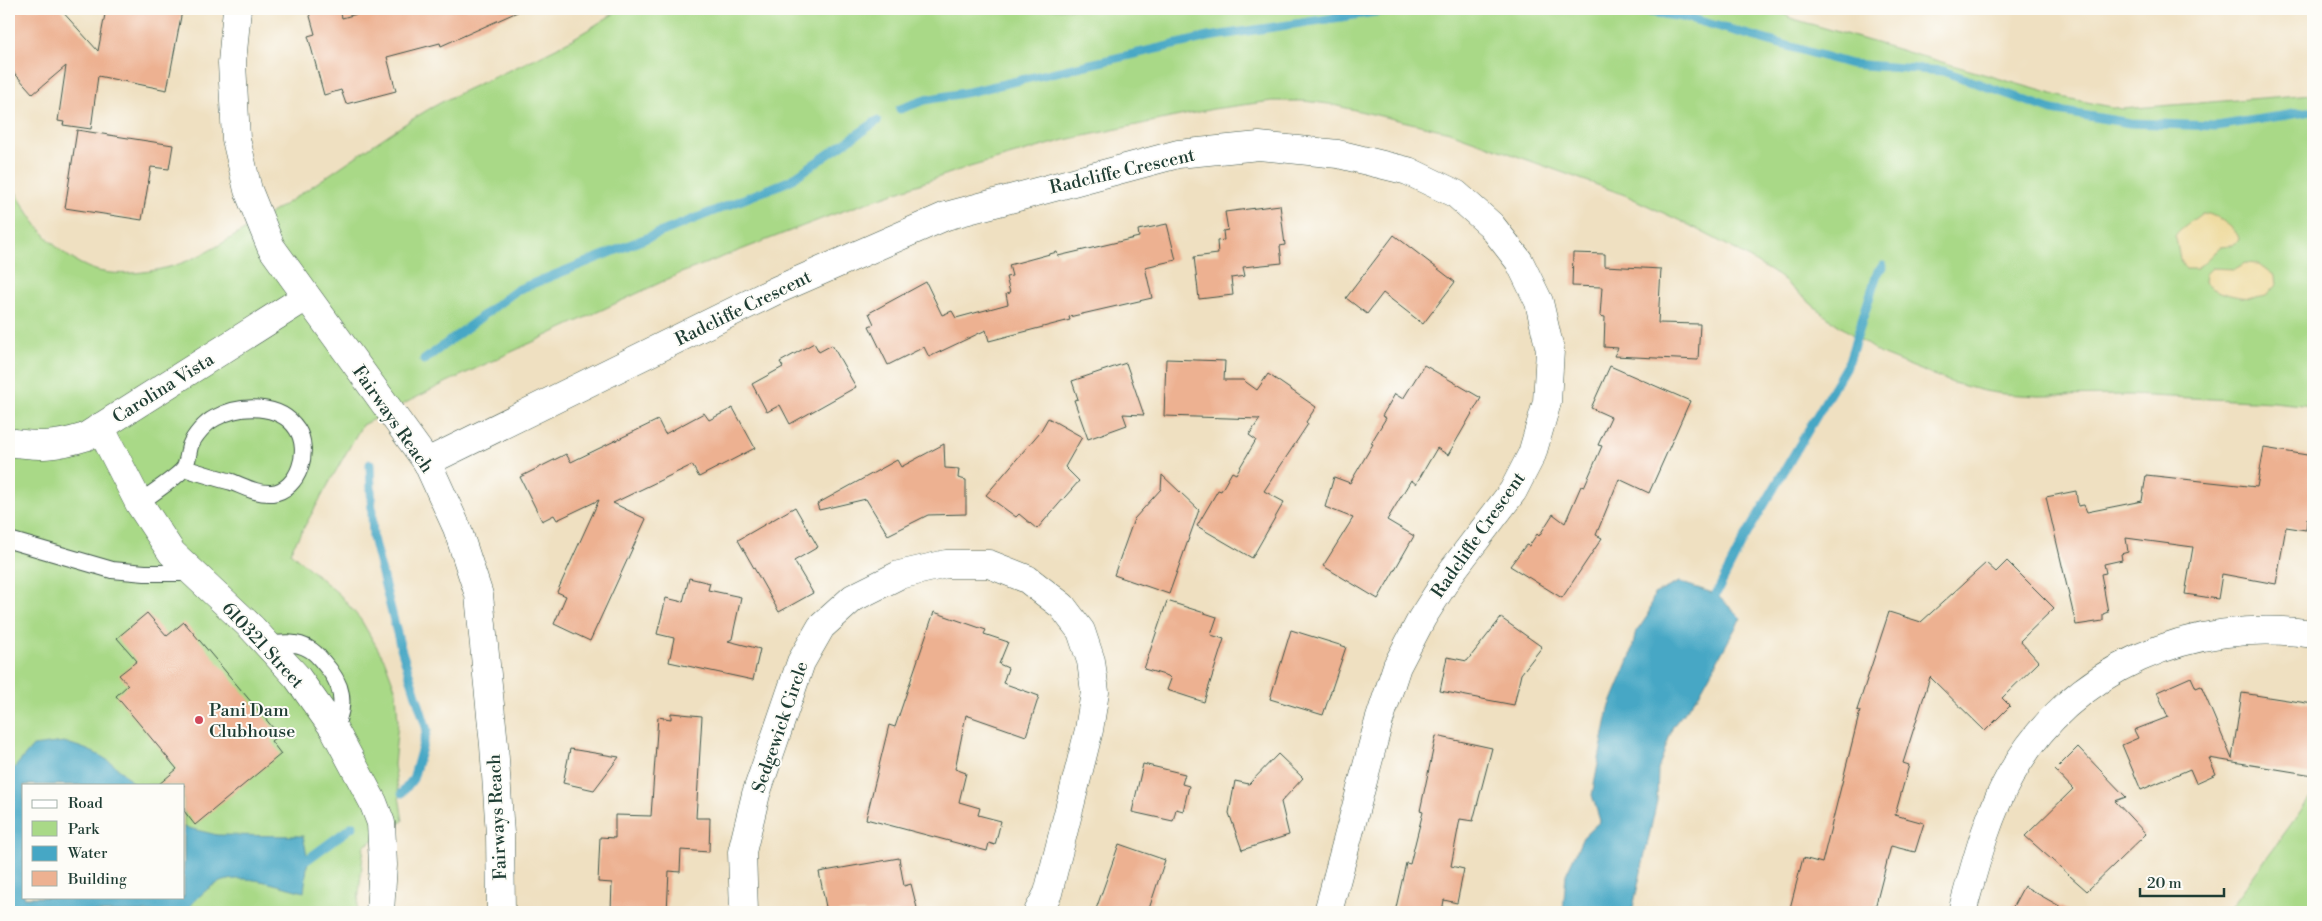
<svg xmlns="http://www.w3.org/2000/svg" width="2322" height="921" viewBox="0 0 2322 921" font-family="'Libre Bodoni',serif">
<rect width="100%" height="100%" fill="#fdfcf7"/>
<filter id="ink" filterUnits="userSpaceOnUse"><feTurbulence type="fractalNoise" baseFrequency=".02" numOctaves="2"/><feDisplacementMap in="SourceGraphic" scale="10" xChannelSelector="R" yChannelSelector="G"/><feConvolveMatrix kernelMatrix="1 2 1 2 8 2 1 2 1" color-interpolation-filters="sRGB"/></filter>
<filter id="wash" filterUnits="userSpaceOnUse"><feTurbulence type="fractalNoise" baseFrequency=".0096" numOctaves="4" result="noise"/><feDisplacementMap in="SourceGraphic" scale="20" xChannelSelector="R" yChannelSelector="G"/><feGaussianBlur stdDeviation="1.12" result="paint"/><feColorMatrix in="noise" values="0 0 0 0 0 0 0 0 0 0 0 0 0 0 0 0 0 1.4 0 .05"/><feComposite in="paint" operator="in"/></filter>
<g filter="url(#wash)">
<rect width="100%" height="100%" fill="#efe0c1"/>
<g fill="#a9d987" stroke="#648b5e" fill-rule="evenodd">
<path d="M 621,9 L 1777,9 L 1790,18 L 2066,98 L 2122,109 L 2313,94 L 2313,406 L 2273,402 L 2130,395 L 2038,396 L 2004,394 L 1984,391 L 1953,383 L 1881,354 L 1828,318 L 1778,276 L 1736,250 L 1687,224 L 1625,195 L 1450,132 L 1329,104 L 1304,101 L 1272,101 L 1213,109 L 1065,140 L 959,170 L 829,216 L 681,273 L 447,382 L 362,425 L 290,552 L 340,595 L 361,620 L 385,661 L 396,691 L 398,722 L 394,765 L 403,821 L 364,846 L 357,912 L 9,912 L 9,179 C 28,216 53,256 95,270 C 120,278 163,271 187,261 C 212,251 234,236 257,222 C 309,190 359,153 411,120 C 457,90 508,73 556,48 C 579,36 600,22 621,9 ZM 24,785 L 184,785 L 184,897 L 24,897 Z"/>
<path d="M 2313,794 L 2313,912 L 2227,912 Z"/>
</g>
<g fill="#eeda9e" stroke="#868c69">
<path d="M 2202,213 C 2212,212 2239,229 2239,240 L 2233,245 L 2221,246 L 2197,269 L 2186,269 C 2178,263 2179,247 2175,236 C 2179,228 2194,220 2202,213 Z"/>
<path d="M 2245,263 L 2259,264 L 2275,276 L 2276,285 L 2266,296 C 2250,301 2215,295 2205,282 L 2206,274 L 2212,268 L 2235,269 Z"/>
</g>
<g fill="#46a7c5" stroke="#32727c">
<path d="M 1679,582 L 1716,594 L 1741,618 L 1699,694 L 1673,726 L 1658,770 L 1657,801 L 1632,912 L 1563,912 L 1566,874 L 1583,837 L 1600,821 L 1592,795 L 1609,708 L 1631,655 L 1635,634 L 1648,615 L 1654,594 Z"/>
<path d="M 64,742 C 97,752 112,759 134,785 L 24,785 L 24,897 L 184,897 L 184,827 L 217,835 L 303,836 L 308,859 L 304,892 C 270,884 230,866 202,894 C 196,900 190,905 187,912 L 9,912 L 9,774 L 33,746 Z"/>
</g>
<g fill="none" stroke-linecap="round" stroke-linejoin="round">
<g stroke="#46a7c5" stroke-width="9">
<path d="M 1631,9 L 1689,18 L 1851,64 L 1943,71 L 2052,110 L 2130,123 L 2216,126 L 2313,111"/>
<path d="M 900,109 L 925,100 L 969,92 L 1208,37 L 1395,9"/>
<path d="M 424,360 L 517,290 L 789,181 L 877,121"/>
<path d="M 370,464 L 373,538 L 400,645 L 427,730 L 413,779 L 402,793"/>
<path d="M 1716,594 L 1744,539 L 1849,361 L 1878,271 L 1883,266"/>
<path d="M 296,859 L 308,859 L 353,826"/>
</g>
</g>
<g id="blocks">
<g fill="#edb191">
<path d="M 9,9 L 60,9 L 98,51 L 106,9 L 169,9 L 182,11 L 167,90 L 98,76 L 91,129 L 63,125 L 64,122 L 58,121 L 66,66 L 33,94 L 9,67 Z"/>
<path d="M 308,9 L 340,9 L 342,18 L 375,9 L 524,9 L 441,46 L 440,43 L 387,57 L 396,91 L 346,104 L 341,90 L 324,95 L 308,36 L 315,34 Z"/>
<path d="M 77,130 L 173,145 L 169,169 L 151,167 L 142,220 L 65,208 Z"/>
<path d="M 1280,205 L 1285,245 L 1280,246 L 1282,263 L 1243,267 L 1245,276 L 1231,278 L 1233,295 L 1199,299 L 1194,257 L 1218,254 L 1217,241 L 1224,240 L 1223,231 L 1228,230 L 1225,212 Z"/>
<path d="M 1167,224 L 1176,260 L 1145,267 L 1152,298 L 1069,317 L 1070,320 L 989,341 L 986,330 L 929,357 L 924,347 L 888,365 L 869,326 L 874,324 L 869,313 L 926,282 L 942,315 L 952,311 L 956,318 L 1008,304 L 1006,294 L 1010,293 L 1006,277 L 1012,276 L 1009,265 L 1057,252 L 1058,256 L 1139,237 L 1138,230 Z"/>
<path d="M 1394,235 L 1455,282 L 1423,324 L 1383,293 L 1367,314 L 1346,298 Z"/>
<path d="M 1573,253 L 1605,254 L 1605,266 L 1661,269 L 1658,323 L 1700,324 L 1698,360 L 1614,356 L 1618,348 L 1604,347 L 1605,317 L 1600,316 L 1602,287 L 1572,286 Z"/>
<path d="M 814,343 L 819,352 L 832,345 L 856,387 L 790,424 L 780,405 L 767,412 L 752,384 L 783,367 L 780,362 Z"/>
<path d="M 1166,359 L 1225,361 L 1224,380 L 1243,380 L 1257,390 L 1268,374 L 1316,407 L 1306,422 L 1308,424 L 1264,491 L 1284,502 L 1252,558 L 1197,526 L 1218,490 L 1221,491 L 1232,472 L 1236,474 L 1256,440 L 1249,435 L 1260,419 L 1164,416 Z"/>
<path d="M 1126,363 L 1144,415 L 1123,414 L 1127,425 L 1088,439 L 1074,400 L 1078,399 L 1072,381 Z"/>
<path d="M 1424,365 L 1481,398 L 1448,455 L 1437,448 L 1416,484 L 1411,480 L 1387,520 L 1414,536 L 1378,599 L 1323,566 L 1353,518 L 1325,507 L 1334,477 L 1350,483 L 1373,444 L 1371,443 L 1386,418 L 1382,416 L 1395,394 L 1403,399 Z"/>
<path d="M 1610,366 L 1690,401 L 1649,493 L 1619,479 L 1596,535 L 1602,538 L 1562,598 L 1510,566 L 1526,545 L 1529,546 L 1537,534 L 1539,536 L 1553,514 L 1565,523 L 1581,486 L 1584,487 L 1602,446 L 1598,445 L 1611,417 L 1591,408 Z"/>
<path d="M 733,408 L 755,448 L 699,477 L 692,465 L 613,503 L 646,519 L 590,641 L 554,624 L 566,596 L 557,592 L 599,500 L 557,520 L 554,515 L 542,521 L 520,477 L 566,454 L 571,462 L 658,420 L 665,434 L 704,413 L 709,420 Z"/>
<path d="M 1048,418 L 1082,437 L 1065,467 L 1079,481 L 1037,529 L 1019,514 L 1016,517 L 986,495 L 1040,432 Z"/>
<path d="M 944,444 L 945,468 L 959,469 L 958,478 L 966,480 L 966,514 L 928,515 L 888,535 L 866,499 L 819,510 L 817,504 L 897,460 L 901,467 Z"/>
<path d="M 2264,448 L 2313,456 L 2313,520 L 2307,518 L 2306,530 L 2286,527 L 2276,584 L 2222,574 L 2218,599 L 2185,594 L 2193,547 L 2126,538 L 2128,552 L 2121,554 L 2122,560 L 2104,564 L 2106,573 L 2101,574 L 2108,612 L 2103,614 L 2103,621 L 2076,625 L 2046,497 L 2076,491 L 2078,506 L 2084,505 L 2087,512 L 2142,501 L 2146,475 L 2257,487 Z"/>
<path d="M 1162,475 L 1199,510 L 1169,594 L 1114,575 L 1134,519 L 1161,489 Z"/>
<path d="M 795,507 L 818,547 L 794,561 L 813,593 L 779,612 L 738,540 Z"/>
<path d="M 2007,561 L 2054,608 L 2020,641 L 2039,662 L 2002,698 L 2010,706 L 1985,731 L 1930,677 L 1903,763 L 1909,765 L 1895,815 L 1924,823 L 1915,852 L 1891,846 L 1875,908 L 1867,906 L 1865,912 L 1789,912 L 1803,858 L 1822,863 L 1860,711 L 1857,710 L 1889,612 L 1921,622 L 1986,563 L 1996,572 Z"/>
<path d="M 689,578 L 710,583 L 708,590 L 741,597 L 732,639 L 728,641 L 760,649 L 753,680 L 669,662 L 674,638 L 657,634 L 666,598 L 683,602 Z"/>
<path d="M 1167,601 L 1217,617 L 1211,635 L 1224,639 L 1204,702 L 1167,690 L 1171,679 L 1168,676 L 1144,669 Z"/>
<path d="M 934,612 L 986,630 L 984,634 L 1008,642 L 999,664 L 1008,668 L 1003,683 L 1039,696 L 1026,736 L 966,715 L 955,769 L 966,773 L 959,802 L 980,808 L 978,815 L 1001,821 L 995,845 L 989,843 L 987,851 L 866,819 L 889,725 L 895,727 Z"/>
<path d="M 147,613 L 167,636 L 184,622 L 279,735 L 271,741 L 281,754 L 195,825 L 184,811 L 184,785 L 158,785 L 177,769 L 116,696 L 128,685 L 119,675 L 137,661 L 117,638 Z"/>
<path d="M 1501,618 L 1542,647 L 1521,674 L 1514,705 L 1440,691 L 1447,657 L 1467,661 Z"/>
<path d="M 1291,630 L 1346,647 L 1323,715 L 1270,699 Z"/>
<path d="M 2191,677 L 2196,688 L 2201,686 L 2232,759 L 2242,693 L 2313,704 L 2313,775 L 2209,758 L 2216,774 L 2196,783 L 2190,769 L 2141,790 L 2122,745 L 2138,738 L 2134,730 L 2168,717 L 2157,692 Z"/>
<path d="M 671,713 L 702,716 L 696,818 L 710,818 L 709,852 L 681,850 L 680,872 L 669,871 L 667,912 L 611,910 L 612,883 L 598,882 L 600,837 L 615,838 L 615,815 L 651,816 L 658,717 L 671,719 Z"/>
<path d="M 1436,736 L 1492,748 L 1473,821 L 1460,819 L 1451,866 L 1464,869 L 1457,903 L 1444,900 L 1442,912 L 1395,912 L 1406,863 L 1410,864 L 1423,812 L 1420,811 Z"/>
<path d="M 2078,747 L 2126,797 L 2115,801 L 2146,834 L 2087,891 L 2025,836 L 2073,789 L 2055,770 Z"/>
<path d="M 570,749 L 619,757 L 594,790 L 563,783 Z"/>
<path d="M 1278,754 L 1303,778 L 1281,802 L 1289,835 L 1242,850 L 1229,813 L 1235,781 L 1249,784 Z"/>
<path d="M 1143,764 L 1185,774 L 1182,784 L 1189,786 L 1183,811 L 1176,809 L 1173,821 L 1132,812 Z"/>
<path d="M 1119,844 L 1165,860 L 1148,912 L 1095,912 Z"/>
<path d="M 899,858 L 904,886 L 911,884 L 918,912 L 827,912 L 819,872 Z"/>
<path d="M 2024,886 L 2070,912 L 2010,912 Z"/>
</g>
</g>
</g>
<g filter="url(#ink)">
<use href="#blocks" fill-opacity="0" stroke="#3e5549" stroke-width="1"/>
<g fill="none" stroke-linecap="round" stroke-linejoin="round">
<defs>
<g id="service">
<path d="M 139,503 C 148,496 179,476 184,468 C 188,462 188,453 190,446 C 194,436 205,423 215,418 C 240,404 280,403 297,429 C 311,450 299,490 272,493 C 257,494 245,487 232,482 C 216,478 200,473 184,468"/>
<path d="M 9,540 L 112,570 L 145,573 L 192,573"/>
<path d="M 267,645 C 280,643 297,641 309,649 C 315,652 319,657 323,662 C 343,684 347,703 334,729"/>
</g>
<g id="minor">
<path d="M 237,9 L 232,63 L 236,139 L 248,190 L 271,247 L 427,462 L 457,528 L 479,595 L 494,745 L 500,834 L 501,912"/>
<path d="M 100,427 L 139,503 L 172,553 L 252,628 L 297,677 L 334,729 L 373,802 L 381,823 L 383,865 L 380,912"/>
<path d="M 9,442 C 39,447 56,446 85,437 L 306,297"/>
<path d="M 427,462 L 777,290 L 946,216 L 1178,154 L 1259,146 L 1338,154 L 1408,171 L 1456,194 L 1491,225 L 1519,261 L 1539,302 L 1550,350 L 1547,402 L 1532,454 L 1513,491 L 1452,571 L 1422,618 L 1397,666 L 1379,721 L 1328,912"/>
<path d="M 744,912 L 742,852 L 756,794 L 801,662 L 821,627 L 853,598 L 899,575 L 946,564 L 989,564 L 1027,579 L 1062,606 L 1081,631 L 1091,661 L 1095,692 L 1089,730 L 1048,893 L 1038,912"/>
<path d="M 1962,912 C 1975,866 1986,819 2010,776 C 2070,668 2193,616 2313,634"/>
</g>
</defs>
<use href="#service" stroke="#3e5549" stroke-width="18"/>
<use href="#minor" stroke="#3e5549" stroke-width="29"/>
<use href="#service" stroke="#fff" stroke-width="16"/>
<use href="#minor" stroke="#fff" stroke-width="28"/>
</g>
</g>
<circle fill="#d1495b" stroke="#fdfcf7" stroke-width="2" cx="199" cy="720" r="5"/>
<g text-anchor="middle" stroke-width="4" stroke-linejoin="round" paint-order="stroke">
<g font-size="18" fill="#1f3d34" stroke="#fdfcf7">
<text transform="translate(1122 171) rotate(-13)" y="6">Radcliffe Crescent</text>
<text transform="translate(743 308) rotate(-26)" y="6">Radcliffe Crescent</text>
<text transform="translate(163 388) rotate(-32)" y="6">Carolina Vista</text>
<text transform="translate(393 419) rotate(55)" y="6">Fairways Reach</text>
<text transform="translate(1478 535) rotate(-55)" y="6">Radcliffe Crescent</text>
<text transform="translate(263 645) rotate(47)" y="6">610321 Street</text>
<text transform="translate(780 727) rotate(-71)" y="6">Sedgewick Circle</text>
<text transform="translate(497 817) rotate(-93)" y="6">Fairways Reach</text>
</g>
<g font-size="18" fill="#1f3d34" stroke="#fdfcf7" text-anchor="start">
<text x="209" y="716">Pani Dam<tspan x="209" dy="21">Clubhouse</tspan></text>
</g>
</g>
<rect width="2322" height="921" fill="none" stroke="#fdfcf7" stroke-width="30"/>
<rect x="22" y="784" width="162" height="115" fill="#fdfcf7" stroke="#a4b0a9"/>
<rect x="32" y="800" width="25" height="8" fill="#ffffff" stroke="#a4b0a9"/>
<text x="68" y="808" font-size="15" fill="#1f3d34">Road</text>
<rect x="32" y="821" width="25" height="15" fill="#a9d987" stroke="#a4b0a9"/>
<text x="68" y="834" font-size="15" fill="#1f3d34">Park</text>
<rect x="32" y="846" width="25" height="15" fill="#46a7c5" stroke="#a4b0a9"/>
<text x="68" y="858" font-size="15" fill="#1f3d34">Water</text>
<rect x="32" y="871" width="25" height="15" fill="#edb191" stroke="#a4b0a9"/>
<text x="68" y="884" font-size="15" fill="#1f3d34">Building</text>
<path d="M2140 888v8h84v-8" fill="none" stroke="#1f3d34" stroke-width="2.5"/>
<text x="2147" y="888" font-size="15" fill="#1f3d34" stroke="#fdfcf7" stroke-width="4" paint-order="stroke">20 m</text>
</svg>
